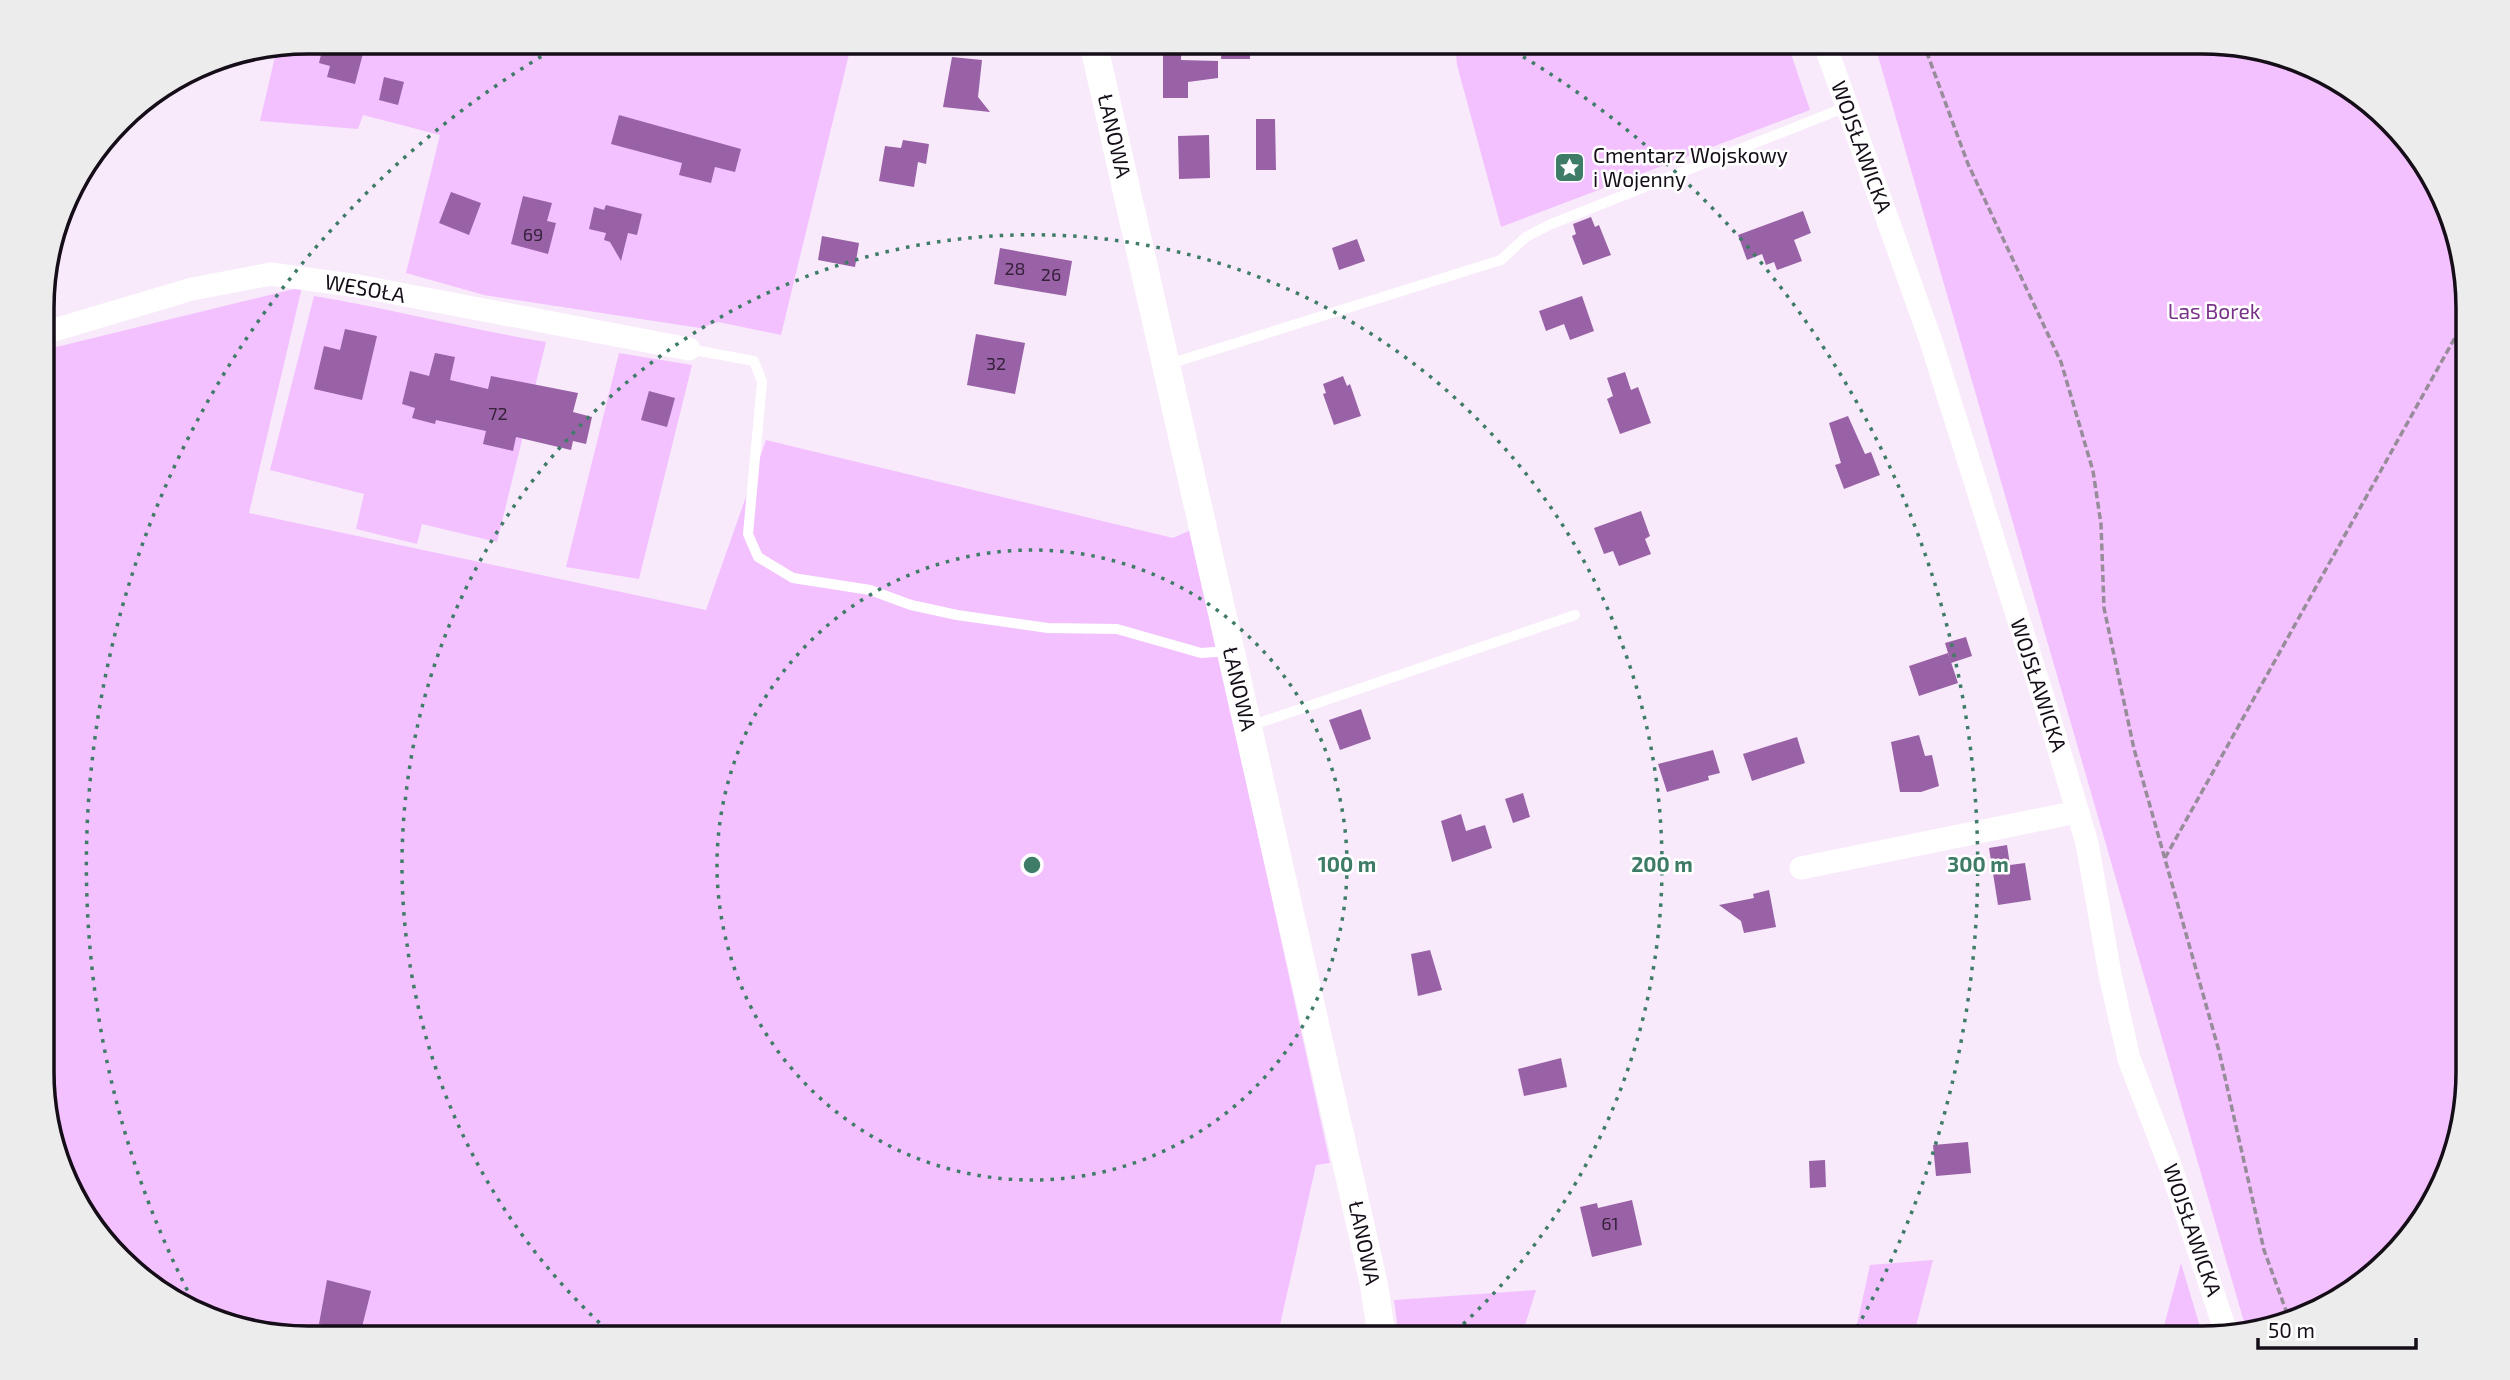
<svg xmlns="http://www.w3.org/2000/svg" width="2510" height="1380" viewBox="0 0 2510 1380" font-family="'Exo 2',sans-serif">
<rect width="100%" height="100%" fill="#f8eafb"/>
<g fill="#f3c1ff">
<path d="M 309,42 L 852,42 L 781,335 L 718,322 L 700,328 L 484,295 L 406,273 L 440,135 L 363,115 L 358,129 L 260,121 L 277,48 Z"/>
<path d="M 1455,42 L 1787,42 L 1810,110 L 1501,227 L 1457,65 Z"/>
<path d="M 1874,42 L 2202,42 L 2271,51 L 2334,78 L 2423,161 L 2454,223 L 2467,291 L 2467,1088 L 2432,1204 L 2390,1260 L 2335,1302 L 2246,1329 Z"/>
<path d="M 302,287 L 249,513 L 706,610 L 766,440 L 1173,538 L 1191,530 L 1330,1163 L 1316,1165 L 1277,1338 L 308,1338 L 239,1329 L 176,1302 L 87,1219 L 44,1106 L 44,350 Z"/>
<path d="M 314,296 C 392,309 468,329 546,342 L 497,542 L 422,524 L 417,544 L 356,529 L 364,494 L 270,470 Z"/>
<path d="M 619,353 L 692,365 L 639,579 L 566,567 Z"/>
<path d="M 1933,1260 L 1913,1338 L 1854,1338 L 1870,1265 Z"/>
<path d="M 2181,1263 L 2203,1337 L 2161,1337 Z"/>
<path d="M 1536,1290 L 1521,1338 L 1399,1338 L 1394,1300 Z"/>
</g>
<g fill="#9961a6">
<path d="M 324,42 L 366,42 L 355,84 L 327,77 L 330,66 L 319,63 Z"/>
<path d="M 1163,42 L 1182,42 L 1181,60 L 1218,61 L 1218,78 L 1188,82 L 1188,98 L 1163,98 Z"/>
<path d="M 1222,42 L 1250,42 L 1250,59 L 1221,59 Z"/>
<path d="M 952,57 L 982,60 L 978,97 L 990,112 L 943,107 Z"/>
<path d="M 384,77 L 404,82 L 398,105 L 379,100 Z"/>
<path d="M 619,115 L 741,149 L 735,172 L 715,167 L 711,183 L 679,175 L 682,163 L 611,144 Z"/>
<path d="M 1256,119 L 1275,119 L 1276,170 L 1256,170 Z"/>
<path d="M 1209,135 L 1210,178 L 1179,179 L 1178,136 Z"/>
<path d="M 903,140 L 929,144 L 926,164 L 918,162 L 914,187 L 879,181 L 885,146 L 901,148 Z"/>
<path d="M 451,192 L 481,203 L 469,235 L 439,223 Z"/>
<path d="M 523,196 L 552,203 L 547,221 L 556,223 L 548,254 L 511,244 Z"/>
<path d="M 606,205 L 642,214 L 637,235 L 628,233 L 621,261 L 610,242 L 604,240 L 606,233 L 589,229 L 594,207 L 604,210 Z"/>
<path d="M 1803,211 L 1811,233 L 1794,240 L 1802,261 L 1777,270 L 1774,262 L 1766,265 L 1762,254 L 1747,260 L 1738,235 Z"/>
<path d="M 1591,217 L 1595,227 L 1599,225 L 1611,255 L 1583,265 L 1572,236 L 1576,234 L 1573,224 Z"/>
<path d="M 822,236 L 859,243 L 855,267 L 818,260 Z"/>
<path d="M 1357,239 L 1365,261 L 1339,270 L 1332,248 Z"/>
<path d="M 1000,248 L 1072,261 L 1066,296 L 994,284 Z"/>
<path d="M 1582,296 L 1594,331 L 1570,340 L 1564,324 L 1546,331 L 1539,311 Z"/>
<path d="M 345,329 L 377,336 L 362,400 L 314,389 L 324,346 L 340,350 Z"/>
<path d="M 976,334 L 1025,343 L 1015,394 L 967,385 Z"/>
<path d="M 435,353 L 455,357 L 450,380 L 488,389 L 491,376 L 578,393 L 573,412 L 592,417 L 586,444 L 573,441 L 571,450 L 516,437 L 513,451 L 483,444 L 486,431 L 436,420 L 435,424 L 412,418 L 415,408 L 402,404 L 410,371 L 429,376 Z"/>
<path d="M 1625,372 L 1631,390 L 1638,387 L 1651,423 L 1620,434 L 1607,399 L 1613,396 L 1607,378 Z"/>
<path d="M 1343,376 L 1347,386 L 1350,384 L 1361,416 L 1334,425 L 1323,394 L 1326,393 L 1323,384 Z"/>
<path d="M 649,391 L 675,398 L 667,427 L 641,420 Z"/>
<path d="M 1848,416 L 1865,454 L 1871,452 L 1880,475 L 1844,489 L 1835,465 L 1841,463 L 1829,423 Z"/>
<path d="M 1641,511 L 1650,536 L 1645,539 L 1651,554 L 1619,566 L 1613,551 L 1604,554 L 1594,528 Z"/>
<path d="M 1966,637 L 1972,656 L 1951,663 L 1945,643 Z"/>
<path d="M 1948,653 L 1958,683 L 1919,696 L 1909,666 Z"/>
<path d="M 1361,709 L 1371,739 L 1340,750 L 1329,720 Z"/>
<path d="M 1919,735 L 1925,756 L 1932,755 L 1939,786 L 1921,792 L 1900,792 L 1891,742 Z"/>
<path d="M 1797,737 L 1805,763 L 1752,781 L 1743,754 Z"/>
<path d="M 1713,750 L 1720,773 L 1708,776 L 1709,780 L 1667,792 L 1658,764 Z"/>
<path d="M 1523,793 L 1530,817 L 1513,823 L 1505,799 Z"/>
<path d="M 1461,814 L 1466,831 L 1485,825 L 1492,848 L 1452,862 L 1441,821 Z"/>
<path d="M 2007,845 L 2010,865 L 2025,863 L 2031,900 L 1998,905 L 1989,848 Z"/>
<path d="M 1769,890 L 1776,927 L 1744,933 L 1741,921 L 1719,905 L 1754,898 L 1753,894 Z"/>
<path d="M 1430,950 L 1442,990 L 1418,996 L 1411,954 Z"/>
<path d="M 1561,1058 L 1567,1087 L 1524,1096 L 1518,1069 Z"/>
<path d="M 1968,1142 L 1971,1173 L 1936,1176 L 1933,1145 Z"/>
<path d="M 1825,1160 L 1826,1187 L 1810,1188 L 1809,1161 Z"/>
<path d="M 1632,1200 L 1642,1245 L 1592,1257 L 1580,1207 L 1597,1203 L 1598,1208 Z"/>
<path d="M 327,1280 L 371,1291 L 360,1335 L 319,1324 Z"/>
</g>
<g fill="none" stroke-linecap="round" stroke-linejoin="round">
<g stroke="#978c9a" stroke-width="3.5" stroke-dasharray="7 3.5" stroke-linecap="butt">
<path d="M 1923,42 L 1968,164 L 2061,362 L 2093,471 L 2101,524 L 2104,608 L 2134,749 L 2219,1051 L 2264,1250 L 2288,1316"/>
<path d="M 2165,858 L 2467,316"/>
</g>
<g stroke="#fff" stroke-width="10">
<path d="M 689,349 L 754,361 L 762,382 L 748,534 L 758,557 L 793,578 L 870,590 L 911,605 L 957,615 L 1048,628 L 1117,629 L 1201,653 L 1229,651"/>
<path d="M 1169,364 L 1501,260 L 1526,237 L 1549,225 L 1846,107"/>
<path d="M 1250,726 L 1575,615"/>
</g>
<g stroke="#fff" stroke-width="23">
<path d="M 1824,42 L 1931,341 L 2051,723 L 2087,843 L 2110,974 L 2129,1059 L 2171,1168 L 2227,1335"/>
<path d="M 44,333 L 192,289 L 271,274 L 358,286 L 689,349"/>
<path d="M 1801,868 L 2077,812"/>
</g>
<path stroke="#fff" stroke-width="28" d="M 1093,42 L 1374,1285 L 1382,1338"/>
</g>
<g fill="none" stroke="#3f7c68" stroke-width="3.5" stroke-dasharray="3.5 7">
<circle cx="1032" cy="865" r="315"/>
<path d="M615 1337A630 630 0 1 1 1449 1337"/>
<path d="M197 1309A946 946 0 0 1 559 46M1505 46A946 946 0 0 1 1855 1331"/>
</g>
<defs>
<symbol id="sight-square" viewBox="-11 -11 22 22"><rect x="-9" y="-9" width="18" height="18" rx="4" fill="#3f7c68" stroke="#fff"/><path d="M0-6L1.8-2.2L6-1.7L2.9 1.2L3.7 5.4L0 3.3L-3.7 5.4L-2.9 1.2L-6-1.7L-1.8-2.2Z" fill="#fff"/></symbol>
</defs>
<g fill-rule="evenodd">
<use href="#sight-square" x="1552" y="150" width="35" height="35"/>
</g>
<g text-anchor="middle" stroke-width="5" stroke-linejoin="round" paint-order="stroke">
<g font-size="18" fill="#36223b">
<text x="533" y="241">69</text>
<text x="1015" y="275">28</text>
<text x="1051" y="281">26</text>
<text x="996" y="370">32</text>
<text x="498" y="420">72</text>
<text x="1610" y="1230">61</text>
</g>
<g font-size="21" fill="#150d17" stroke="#fff">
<text transform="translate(1114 136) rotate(77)" y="7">ŁANOWA</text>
<text transform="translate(1861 147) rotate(70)" y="7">WOJSŁAWICKA</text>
<text transform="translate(365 289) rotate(10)" y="7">WESOŁA</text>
<text transform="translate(2038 685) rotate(72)" y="7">WOJSŁAWICKA</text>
<text transform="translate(1239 689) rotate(77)" y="7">ŁANOWA</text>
<text transform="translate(2192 1230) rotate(71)" y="7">WOJSŁAWICKA</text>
<text transform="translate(1364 1243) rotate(78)" y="7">ŁANOWA</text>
</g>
<g font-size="21" fill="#150d17" stroke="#fff" text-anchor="start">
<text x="1593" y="163">Cmentarz Wojskowy<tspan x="1593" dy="24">i Wojenny</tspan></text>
</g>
<g font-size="21" fill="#783287" stroke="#fff">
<text x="2214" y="319">Las Borek</text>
</g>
</g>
<path d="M0 0H2510V1380H0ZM308 54H2202A254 254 0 0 1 2456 308V1072A254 254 0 0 1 2202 1326H308A254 254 0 0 1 54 1072V308A254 254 0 0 1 308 54Z" fill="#ececec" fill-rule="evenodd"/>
<path fill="none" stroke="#150d17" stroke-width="3.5" d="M308 54H2202A254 254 0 0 1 2456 308V1072A254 254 0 0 1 2202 1326H308A254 254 0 0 1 54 1072V308A254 254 0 0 1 308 54Z"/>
<circle cx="1032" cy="865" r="10" fill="#3f7c68" stroke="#fff" stroke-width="3.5"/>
<g font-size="21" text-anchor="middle" font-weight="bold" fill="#3f7c68" stroke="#fff" stroke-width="5" stroke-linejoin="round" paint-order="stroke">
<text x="1347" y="872">100 m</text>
<text x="1662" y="872">200 m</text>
<text x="1978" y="872">300 m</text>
</g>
<path d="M2258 1338v10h158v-10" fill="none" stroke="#150d17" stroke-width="3.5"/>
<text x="2268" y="1338" font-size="21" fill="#150d17" stroke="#ffffff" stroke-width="5" paint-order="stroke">50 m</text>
</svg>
